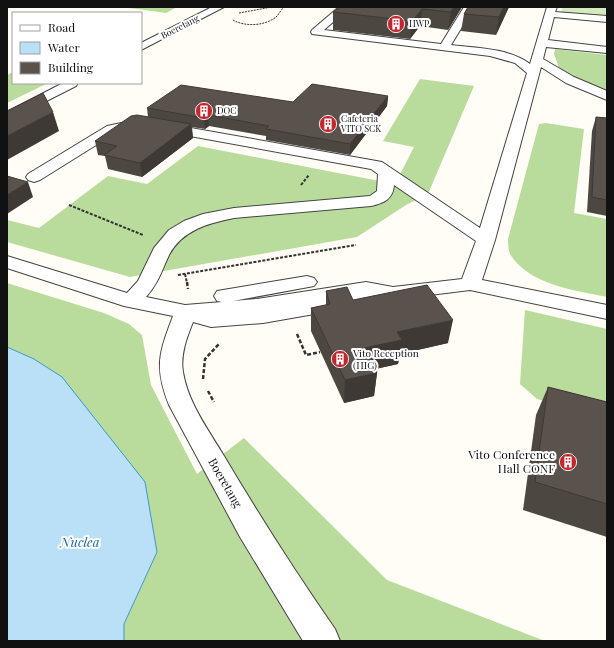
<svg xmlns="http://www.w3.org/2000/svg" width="614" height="648" viewBox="0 0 614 648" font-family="'Playfair Display',serif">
<rect width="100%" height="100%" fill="#fffdf5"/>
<path fill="#d5ebbd" d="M 563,7 L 607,7 L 607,17 L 561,12 Z"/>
<g fill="#b9dc9c">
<path d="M 122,7 L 177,7 L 166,13 Z"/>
<path d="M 555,49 L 607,55 L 607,90 L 578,79 L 559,68 L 554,54 Z"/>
<path d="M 13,72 L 13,83 L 48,83 L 7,103 L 7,75 Z"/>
<path d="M 420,79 L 474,86 L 428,194 L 406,205 L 357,237 L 130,277 L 7,242 L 7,220 L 39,228 L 108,176 L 147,184 L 198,146 L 395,184 L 414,147 L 383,141 Z"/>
<path d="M 546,123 L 584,129 L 574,213 L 607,219 L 607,297 C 575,290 533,286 512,257 C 508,252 508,244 508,239 L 539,124 Z"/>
<path d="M 7,283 L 104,313 L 129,324 L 142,335 L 151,385 L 197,474 L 244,438 L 387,580 L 545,641 L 124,641 L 124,624 L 157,552 L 34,359 L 7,347 Z"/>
<path d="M 525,310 L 607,329 L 607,418 L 537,399 L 520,384 Z"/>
</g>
<path fill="#b9e0f7" stroke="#3f96cf" d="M 7,347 L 34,359 L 62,377 L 145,482 L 157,552 L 124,624 L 124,641 L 7,641 Z"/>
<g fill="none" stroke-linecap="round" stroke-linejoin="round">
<defs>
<g id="minor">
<path d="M 212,7 L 224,7 L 141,50 L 141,43 Z"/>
<path d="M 339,7 L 350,7 L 324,30 L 441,44 L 464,7 L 474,7 L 451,45 C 476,48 509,48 530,64 L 547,7 L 557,7 L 555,12 L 607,16 L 607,22 L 554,17 L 548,40 L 607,47 L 607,53 L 546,47 L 543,59 L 574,77 L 607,91 L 607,100 L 566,83 L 541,67 L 495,240 L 482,280 L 607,305 L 607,319 L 470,290 L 406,298 L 263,323 L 211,327 L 193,322 C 187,337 180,355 183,372 C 188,403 208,429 224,456 C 259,515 296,573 335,629 L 340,641 L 303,641 L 240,537 L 169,405 C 154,367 159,353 173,316 L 124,306 L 7,268 L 7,256 L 127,293 L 138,281 L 154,248 L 169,230 L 184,221 L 203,214 L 234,208 L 370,196 L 377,191 L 378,174 L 371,169 L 140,127 L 117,132 L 40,180 L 34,182 L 28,180 L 26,177 L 28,174 L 107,126 L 140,119 L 382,162 L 480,228 L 527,73 L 515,63 L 490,56 L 312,34 L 311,32 L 312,30 ZM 394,185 L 476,241 L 462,279 L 393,287 L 366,282 L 257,299 L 233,301 L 314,286 L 317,282 L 314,278 L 307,276 L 217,291 L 214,296 L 217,301 L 222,302 L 185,305 L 146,297 C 158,284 162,270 169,255 C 182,230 209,223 234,218 L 371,206 C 384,203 393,199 394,185 Z"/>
<path d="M 63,83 L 78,83 L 76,86 L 7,121 L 7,112 Z"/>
</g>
</defs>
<use href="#minor" stroke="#444" stroke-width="2"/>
<g stroke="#333" stroke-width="1" stroke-dasharray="2 1" stroke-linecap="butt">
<path d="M 239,13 L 272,7"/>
<path d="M 233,20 C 245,27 265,26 276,17 C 279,14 281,10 284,7"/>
</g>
<g stroke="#333" stroke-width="2" stroke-dasharray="3 1.5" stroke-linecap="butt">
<path d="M 301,185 L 309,175"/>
<path d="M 69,205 L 143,235"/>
<path d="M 185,274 L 187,283"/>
<path d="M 178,275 L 356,245"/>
</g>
<g stroke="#333" stroke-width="2.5" stroke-dasharray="4 2" stroke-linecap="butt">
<path d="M 187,282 L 188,289"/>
<path d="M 297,334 L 306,355 L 320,352"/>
<path d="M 203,379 L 205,359 L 219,344"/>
<path d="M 208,391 L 214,402"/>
</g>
<use href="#minor" fill="#fff" fill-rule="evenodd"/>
</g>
<g fill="#4d4742">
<path d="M 340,7 L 462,7 L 448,30 L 420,26 L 410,39 L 333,30 L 333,12 Z"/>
<path d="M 468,7 L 509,7 L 496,35 L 461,31 L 464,14 Z"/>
<path d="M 388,96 L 387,106 L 350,155 L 266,140 L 266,136 L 209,126 L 205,129 L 192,127 L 193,138 L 142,177 L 108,169 L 105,156 L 98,155 L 95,141 L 148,117 L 147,108 L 293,102 Z"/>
<path d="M 596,117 L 607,118 L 607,216 L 587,212 L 592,131 Z"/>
<path d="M 326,291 L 353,300 L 448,343 L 400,354 L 398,364 L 375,369 L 377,373 L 374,396 L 344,403 L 311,331 L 311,308 L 326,305 Z"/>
<path d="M 548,387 L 607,402 L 607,537 L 523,510 L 536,415 Z"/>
</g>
<g fill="#3f3936">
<path d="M 454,7 L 462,7 L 448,30 L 451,12 Z"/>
<path d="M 504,7 L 509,7 L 496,35 L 499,17 Z"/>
<path d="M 422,9 L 420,26 L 410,39 L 412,21 Z"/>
<path d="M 388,96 L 387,106 L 350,155 L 350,144 Z"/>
<path d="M 53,112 L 59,131 L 7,160 L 7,136 Z"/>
<path d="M 208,115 L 209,126 L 205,129 L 204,118 Z"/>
<path d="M 191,124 L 193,138 L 142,177 L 140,163 Z"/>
<path d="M 28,182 L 33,197 L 7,214 L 7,195 Z"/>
<path d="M 453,320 L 448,343 L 400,354 L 398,364 L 362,372 L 364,348 L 397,332 Z"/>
<path d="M 377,373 L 374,396 L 344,403 L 345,380 Z"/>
</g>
<g fill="#5a524d" stroke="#3f3936">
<path d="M 340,7 L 454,7 L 451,12 L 422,9 L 412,21 L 333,12 Z"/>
<path d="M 468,7 L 504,7 L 499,17 L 464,14 Z"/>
<path d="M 312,84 L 388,96 L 350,144 L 266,129 L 269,126 L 208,115 L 204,118 L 147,108 L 181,85 L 293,102 Z"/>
<path d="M 43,93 L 53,112 L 7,136 L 7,111 Z"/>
<path d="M 137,115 L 191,124 L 140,163 L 104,155 L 117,146 L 95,141 L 131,116 Z"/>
<path d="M 596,117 L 607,118 L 607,200 L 592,197 Z"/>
<path d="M 7,176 L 28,182 L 7,195 Z"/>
<path d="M 427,285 L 453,320 L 397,332 L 402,340 L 364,348 L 377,373 L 345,380 L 311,308 L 330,304 L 326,291 L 347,287 L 353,300 Z"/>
<path d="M 548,387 L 607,402 L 607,504 L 535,482 Z"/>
</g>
<defs>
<symbol id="building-disc" viewBox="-11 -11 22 22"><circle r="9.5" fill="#c4262e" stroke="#fff"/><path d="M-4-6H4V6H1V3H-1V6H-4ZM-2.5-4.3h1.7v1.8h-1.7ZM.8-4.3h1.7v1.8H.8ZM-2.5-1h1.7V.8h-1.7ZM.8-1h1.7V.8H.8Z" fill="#fff"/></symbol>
</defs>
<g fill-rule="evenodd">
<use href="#building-disc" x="386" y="14" width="20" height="20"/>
<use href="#building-disc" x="194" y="101" width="20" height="20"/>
<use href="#building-disc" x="318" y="114" width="20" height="20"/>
<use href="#building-disc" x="330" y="349" width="20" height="20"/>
<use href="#building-disc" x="558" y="452" width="20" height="20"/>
</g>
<g text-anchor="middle" stroke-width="4" stroke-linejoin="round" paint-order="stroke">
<g font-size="9" fill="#111" stroke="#fff" text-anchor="start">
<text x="409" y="27">HWP</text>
<text x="217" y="114">DOC</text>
<text x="341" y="122">Cafeteria<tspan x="341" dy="10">VITO SCK</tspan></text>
</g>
<g font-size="9" fill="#111" stroke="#fff">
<text transform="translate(180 27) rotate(-27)" y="3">Boeretang</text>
</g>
<g font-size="10" fill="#111" stroke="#fff" text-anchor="start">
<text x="353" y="357">Vito Reception<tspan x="353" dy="12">(HIG)</tspan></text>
</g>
<g font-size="12" fill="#111" stroke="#fff" text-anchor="end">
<text x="555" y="459">Vito Conference<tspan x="555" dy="14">Hall CONF</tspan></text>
</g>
<g font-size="12" fill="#111" stroke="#fff">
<text transform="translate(225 483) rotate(60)" y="4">Boeretang</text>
</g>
<g font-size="13" font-style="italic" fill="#1768a6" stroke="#fff">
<text x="80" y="547">Nuclea</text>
</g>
</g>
<rect width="614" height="648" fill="none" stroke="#111111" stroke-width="16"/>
<rect x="12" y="12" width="130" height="72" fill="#ffffff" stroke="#a0a0a0"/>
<rect x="20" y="25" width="20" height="6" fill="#ffffff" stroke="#a0a0a0"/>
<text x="48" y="32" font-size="12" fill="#111111">Road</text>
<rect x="20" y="42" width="20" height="12" fill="#b9e0f7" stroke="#a0a0a0"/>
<text x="48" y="52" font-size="12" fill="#111111">Water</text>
<rect x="20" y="62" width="20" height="12" fill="#5a524d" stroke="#a0a0a0"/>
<text x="48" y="72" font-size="12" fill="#111111">Building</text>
</svg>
